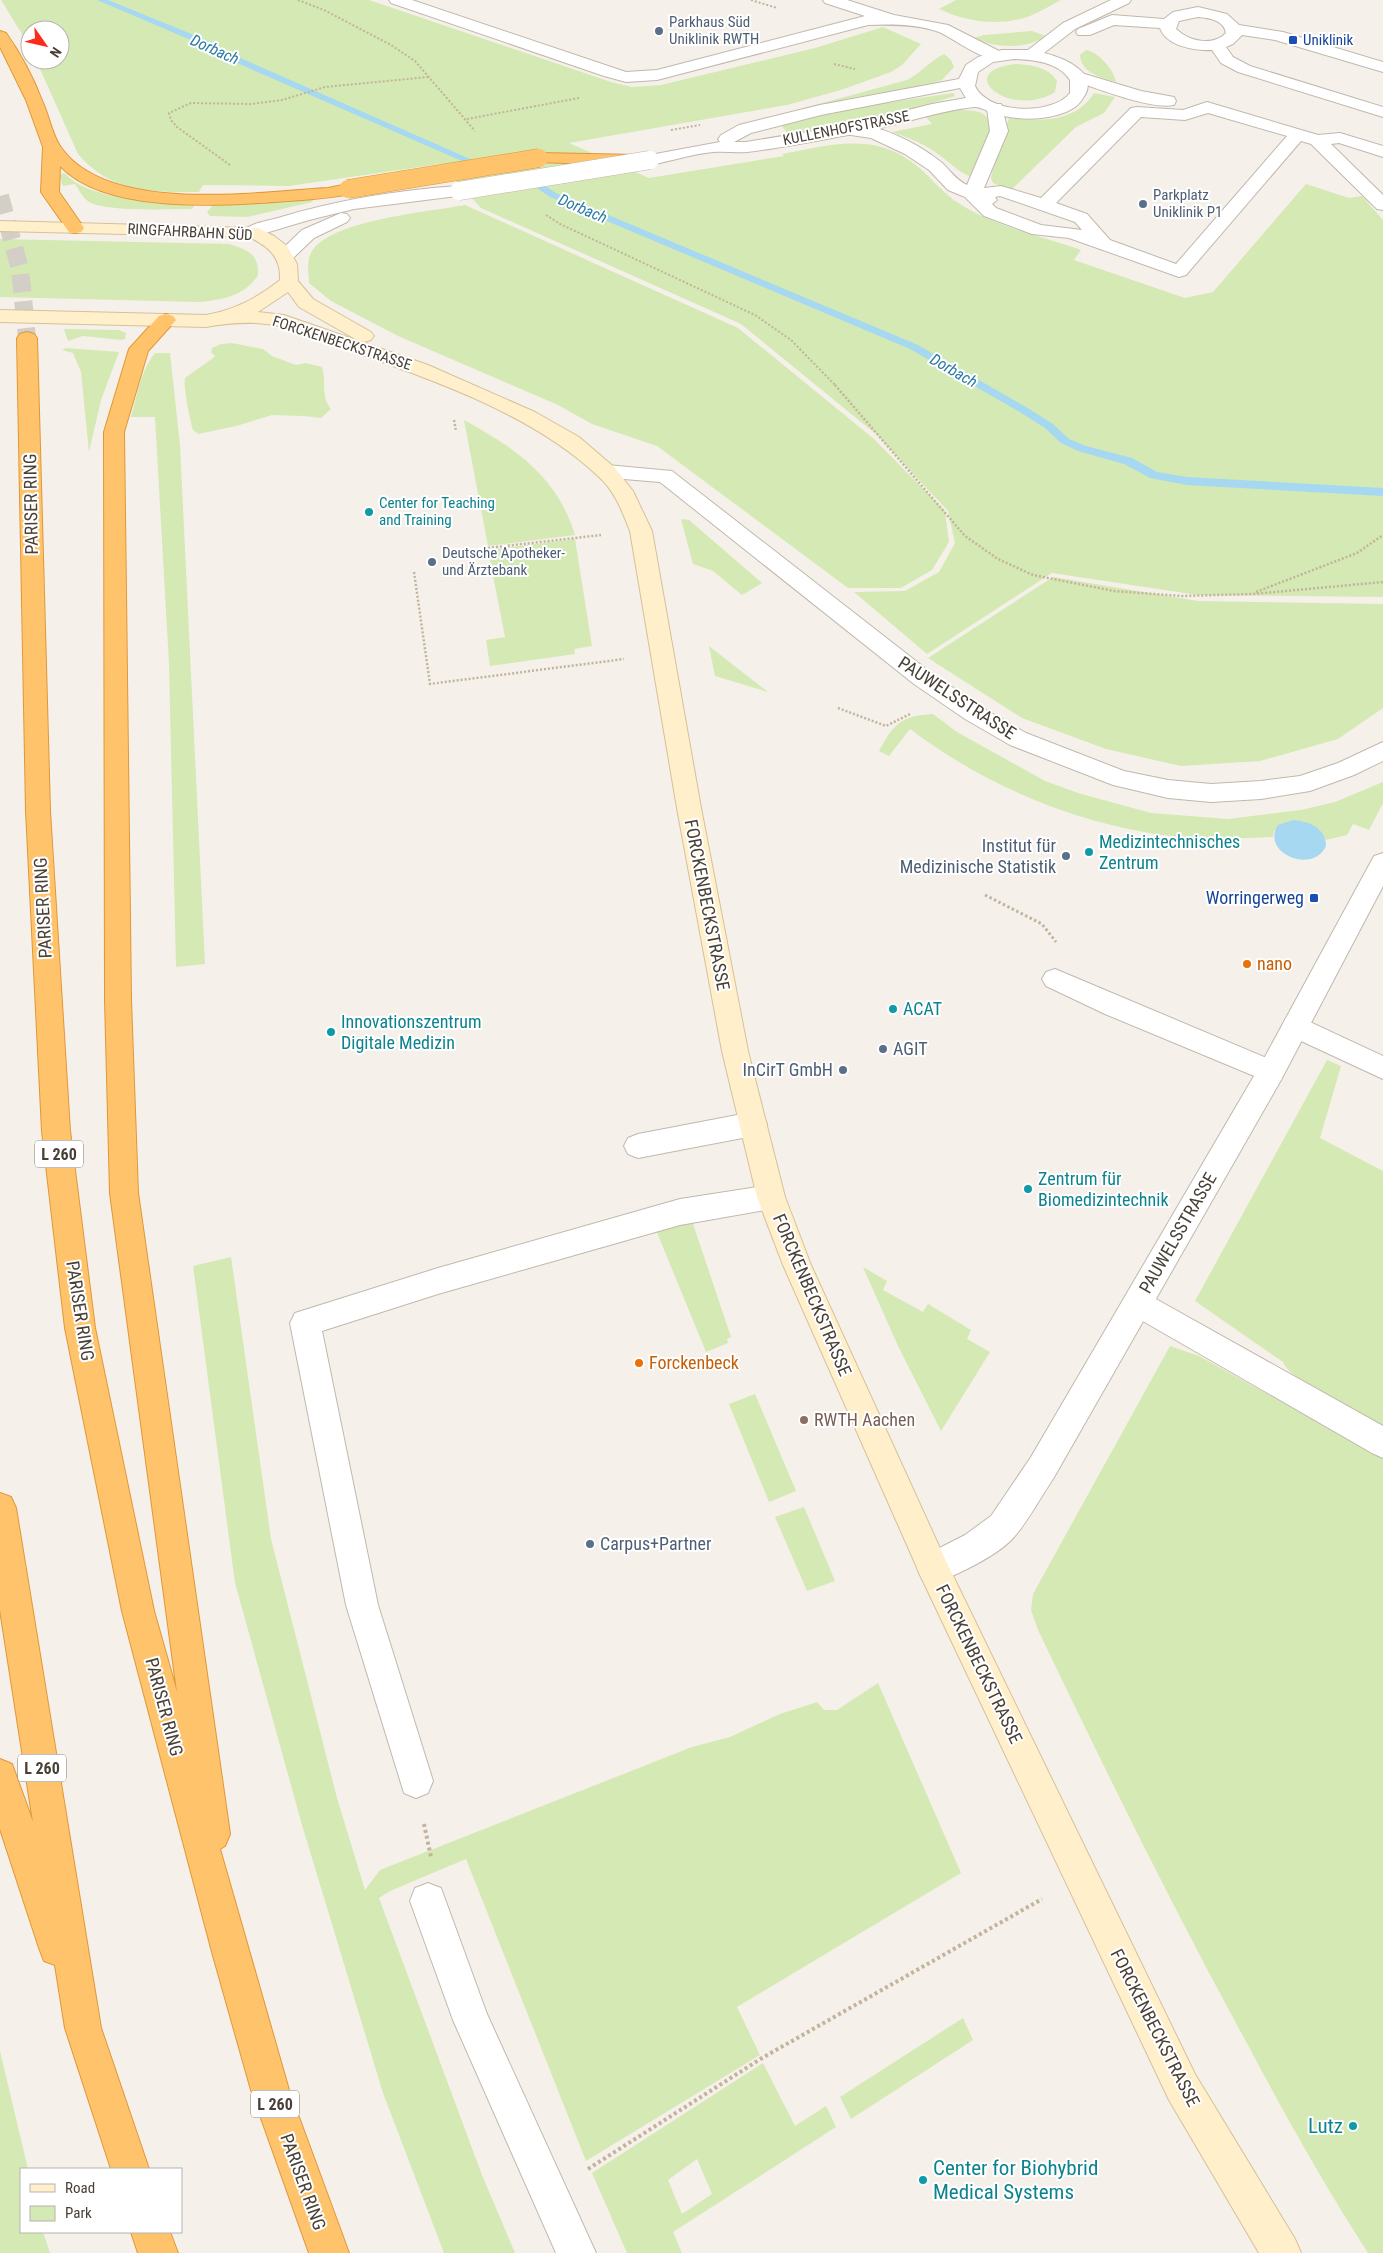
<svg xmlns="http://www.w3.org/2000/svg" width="1383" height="2253" viewBox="0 0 1383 2253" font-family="'Roboto Condensed',sans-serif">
<rect width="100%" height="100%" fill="#f5f1ea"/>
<g fill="#d4e9b3" fill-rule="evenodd">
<path d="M 1,0 L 369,0 L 611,82 L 632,87 L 661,85 L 815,48 L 883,27 L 921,44 L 902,65 L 891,72 L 841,90 L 787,105 L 569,143 L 649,178 L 784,156 L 782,154 C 830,145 875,131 917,166 C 932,178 943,194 960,204 C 994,226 1043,237 1081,250 L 1074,260 L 1185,298 L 1213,292 L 1306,184 L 1349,198 L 1362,196 L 1383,220 L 1383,597 L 1198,595 L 1052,573 L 927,654 L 854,592 L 905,591 L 939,572 L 955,543 L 948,511 L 877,435 L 741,324 L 481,208 L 440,164 L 289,186 L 203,185 L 199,192 C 152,192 111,193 78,154 L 36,60 L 60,60 L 60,30 L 30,30 L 30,47 Z"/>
<path d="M 956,0 L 1061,0 C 1051,5 1040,12 1030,16 C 1000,27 967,22 939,9 Z"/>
<path d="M 1032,31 L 1046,36 C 1025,50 996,48 973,38 L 984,35 Z"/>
<path d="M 1086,50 C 1098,52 1114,69 1116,82 C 1102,78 1081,73 1080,55 Z"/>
<path d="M 944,54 L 951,60 L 954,67 L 942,80 L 930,84 L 846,99 L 800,111 L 797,110 L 907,80 C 921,73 930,61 944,54 Z"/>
<path d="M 1016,64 C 1032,65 1048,67 1057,81 L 1055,92 C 1011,120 950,71 1016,64 Z"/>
<path d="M 953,93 L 955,96 C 900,114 845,125 788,134 L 781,125 L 859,107 Z"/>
<path d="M 1094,93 L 1115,97 L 1104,113 L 1076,127 L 1011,190 L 993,183 L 991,178 L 993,170 L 1009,118 C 1039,122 1077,122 1094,93 Z"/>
<path d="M 951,111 C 966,110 986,107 991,125 L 974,178 C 958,173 949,161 935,152 C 922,143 907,137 892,132 L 932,124 L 926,117 Z"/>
<path d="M 64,173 C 69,177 74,182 80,185 C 115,202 158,201 196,203 L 192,209 C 170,209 106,212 89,202 C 83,198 79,190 75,184 L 63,186 L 59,175 Z"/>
<path d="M 313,200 L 312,202 L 247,217 L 210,216 L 207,212 L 215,203 Z"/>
<path d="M 465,205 L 738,328 L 874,439 L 945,511 L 949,542 L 932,570 L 901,588 L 848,588 L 657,446 L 592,424 L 558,405 L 398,336 L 331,301 L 309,283 C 309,273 306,262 311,253 C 328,220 429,212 465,205 Z"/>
<path d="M 0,239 L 229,244 C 247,250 259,253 258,275 C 245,296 222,300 198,302 L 0,297 Z"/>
<path d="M 64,329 L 119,330 L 126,333 L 125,339 L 121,340 L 83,336 L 68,341 Z"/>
<path d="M 232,343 L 263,349 L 272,356 L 296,365 L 306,363 L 322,367 C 327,382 320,395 331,409 L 321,418 L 304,416 L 272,415 L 236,426 L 198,434 L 193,430 C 190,421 183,385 185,378 L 213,358 L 215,356 L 211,352 L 212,348 L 221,344 Z"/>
<path d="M 66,348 L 119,352 L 101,400 L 89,452 L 81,372 L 73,353 L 62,350 Z"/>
<path d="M 155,353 L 170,353 L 180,445 L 205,964 L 176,967 L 169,664 L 155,417 L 131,417 C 137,396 141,370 155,353 Z"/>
<path d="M 464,420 C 515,448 557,476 575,535 L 488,546 Z"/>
<path d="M 681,519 L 689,520 L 762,583 L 742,595 L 713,571 L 693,564 Z"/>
<path d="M 575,539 L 592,646 L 574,649 L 575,654 L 490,666 L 486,640 L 505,637 L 488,550 Z"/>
<path d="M 1053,577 L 1198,601 L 1383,604 L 1383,708 L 1338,739 L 1260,761 L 1181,766 L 1106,749 L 1022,718 L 928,658 Z"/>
<path d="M 709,646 L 768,692 L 715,676 Z"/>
<path d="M 933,714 L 957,732 L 1045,781 L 1078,793 L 1151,813 L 1228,819 L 1301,810 L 1335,802 L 1383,782 L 1383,803 L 1369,830 L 1353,824 L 1347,835 L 1326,840 L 1319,829 L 1303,821 L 1274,831 L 1273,837 C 1231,839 1185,840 1144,832 C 1060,817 979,781 910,729 L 889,756 L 879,751 C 894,724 900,716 933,714 Z"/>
<path d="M 1327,1060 L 1341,1066 L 1320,1138 L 1383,1171 L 1383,1428 C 1359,1415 1294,1385 1283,1362 L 1195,1301 Z"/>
<path d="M 692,1221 L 731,1337 L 727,1339 L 728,1343 L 706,1352 L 656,1230 Z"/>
<path d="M 231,1257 L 271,1539 L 337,1798 L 365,1890 L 380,1870 L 692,1747 L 730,1737 L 780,1714 L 817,1702 L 824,1710 L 837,1710 L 878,1683 L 961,1873 L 737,2007 L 760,2055 L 586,2161 L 466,1859 L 390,1891 L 379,1898 L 482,2175 L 515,2253 L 444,2253 L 383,2093 L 302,1825 L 235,1583 L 193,1266 Z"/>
<path d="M 863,1267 L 887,1281 L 883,1290 L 923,1312 L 928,1304 L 971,1330 L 967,1339 L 990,1352 L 941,1431 L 898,1346 Z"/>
<path d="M 1170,1346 L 1199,1356 L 1383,1459 L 1383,2253 L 1368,2253 C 1325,2186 1286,2117 1249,2047 C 1174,1910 1105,1770 1038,1630 L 1031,1610 L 1033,1594 Z"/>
<path d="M 755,1394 L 796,1491 L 769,1502 L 729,1404 Z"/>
<path d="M 804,1507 L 835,1581 L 807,1591 L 775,1517 Z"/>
<path d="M 963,2018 L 973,2040 L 851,2119 L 840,2097 Z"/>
<path d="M 0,2051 L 28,2169 L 21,2169 L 21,2232 L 43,2232 L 50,2253 L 0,2253 Z"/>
<path d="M 763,2063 L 795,2126 L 826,2106 L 836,2127 L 673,2232 L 682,2253 L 627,2253 L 592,2173 ZM 697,2159 L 712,2194 L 682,2214 L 668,2180 Z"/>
</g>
<path fill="#a6d8f2" d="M 1293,820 C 1309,821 1326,828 1326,846 C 1313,875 1260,853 1278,825 Z"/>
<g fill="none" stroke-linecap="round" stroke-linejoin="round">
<g fill="#a6d8f2" fill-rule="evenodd">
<path d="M 97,0 L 108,0 L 211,42 L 227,52 L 470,159 L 468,161 L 462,161 L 221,56 L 205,46 Z"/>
<path d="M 537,181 L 556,193 L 918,345 L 1026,407 L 1053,424 L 1069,439 L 1086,446 L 1132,458 L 1157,472 L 1187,477 L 1383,488 L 1383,496 L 1187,485 L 1150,478 L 1124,464 L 1078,451 L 1061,443 L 1045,428 L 1018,411 L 910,349 L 550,197 L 534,186 L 534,182 Z"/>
</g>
<path stroke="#d3cec6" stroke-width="18" stroke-dasharray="18 9" stroke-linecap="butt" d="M 0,196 L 20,269 L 27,338"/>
<defs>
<g id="lane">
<path d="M 389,0 L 412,0 L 626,72 L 657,70 L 865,16 L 825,3 L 823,0 L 847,0 L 894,15 L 948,25 L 1003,53 L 1005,56 L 1003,59 C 986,64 955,39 939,32 C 917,24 891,24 868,25 L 657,80 L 626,82 L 604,76 L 391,3 Z"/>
<path d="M 1198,7 L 1227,14 L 1239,25 L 1283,32 L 1383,62 L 1383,72 L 1275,40 L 1242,35 L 1233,44 L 1226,47 L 1233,57 L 1250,66 L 1383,107 L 1383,117 L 1238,72 L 1221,63 L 1212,50 C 1195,51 1166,46 1160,28 L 1114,25 L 1090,35 L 1078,35 L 1076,32 L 1078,29 L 1112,15 L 1164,19 L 1173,12 ZM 1198,17 C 1209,18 1224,20 1226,33 C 1212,47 1189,41 1176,29 L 1179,21 Z"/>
<path d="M 1078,72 L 1141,91 L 1174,97 L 1176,101 L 1174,105 C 1151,110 1096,88 1072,80 L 1070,77 L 1072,74 Z"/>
<path d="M 1207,102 L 1318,135 L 1340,133 L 1383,146 L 1383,157 L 1339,143 L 1331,144 L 1383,195 L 1383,210 L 1377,209 L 1311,144 L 1301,141 L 1186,275 L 1179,277 L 1069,238 L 1032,234 L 984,216 L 965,197 L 948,190 L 929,170 L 905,154 L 871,138 L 844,134 L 841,130 L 844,126 C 872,119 919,144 941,162 C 950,170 956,180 967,185 L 990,131 L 987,108 L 989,104 L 1001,104 L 1008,131 L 984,188 L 1001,186 L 1041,198 L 1131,108 L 1137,107 L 1183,110 ZM 1208,113 L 1287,136 L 1176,264 L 1110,240 L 1087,214 L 1056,203 L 1141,117 L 1185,120 ZM 1000,196 L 1075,222 L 1082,230 L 1041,225 L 996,208 L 992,204 L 997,200 L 995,197 Z"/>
<path d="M 1055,969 L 1281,1064 L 1284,1072 L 1281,1080 L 1271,1083 L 1105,1014 L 1046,986 L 1042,979 L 1046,972 Z"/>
<path d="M 1295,1015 L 1383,1056 L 1383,1079 L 1286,1034 L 1282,1026 L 1286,1018 Z"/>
<path d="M 753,1112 L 763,1116 L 767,1124 L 763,1132 L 753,1136 L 638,1158 L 628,1154 L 624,1146 L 628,1138 L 638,1134 Z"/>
<path d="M 771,1185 L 781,1188 L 785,1197 L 781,1206 L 771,1209 L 680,1225 L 438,1294 L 322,1331 L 378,1605 L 433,1781 L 428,1793 L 416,1798 L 404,1793 L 346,1605 L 290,1323 L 295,1313 L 438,1268 L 680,1199 Z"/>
<path d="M 1137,1290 L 1147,1294 L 1383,1426 L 1383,1458 L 1372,1453 L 1127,1312 L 1122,1303 L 1127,1294 Z"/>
<path d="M 428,1883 L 441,1888 L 487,2014 L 596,2253 L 556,2253 L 453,2020 L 410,1901 L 415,1888 Z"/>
</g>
<g id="street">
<path d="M 1111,0 L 1131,0 L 1129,3 L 1075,29 L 1044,53 C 1064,58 1101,73 1083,98 C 1079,105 1073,109 1066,112 C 1043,121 1018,120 995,114 C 988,112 980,106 974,107 C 931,112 891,128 848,135 C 815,141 781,148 747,152 C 736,153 724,151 713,152 C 692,154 671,161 650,165 L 644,164 L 641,160 L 644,156 L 650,155 L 720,142 L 718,139 L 721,135 L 739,125 L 820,105 L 959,79 L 966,65 L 978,57 L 1002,50 L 1028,50 L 1063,23 ZM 1014,59 C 1034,60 1058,62 1070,80 L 1070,93 C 1052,116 988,114 975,86 L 978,72 L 993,62 ZM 960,88 L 966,98 L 932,104 L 850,125 L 746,142 L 734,142 L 751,133 L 821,115 Z"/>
<path d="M 459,186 L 465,187 L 468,191 L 465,195 L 354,209 L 309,220 L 252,237 L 246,236 L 243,232 C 249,223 268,221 278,218 C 337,200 397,190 459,186 Z"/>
<path d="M 341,213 L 347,214 L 350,218 L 347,222 L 314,238 L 291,260 L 285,261 L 279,260 L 276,256 L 279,252 L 302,230 Z"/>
<path d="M 607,465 L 672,471 L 930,672 L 981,707 L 1026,733 L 1124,771 L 1168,780 L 1211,784 L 1261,781 L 1300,776 L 1338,763 L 1383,742 L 1383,761 L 1354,775 L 1310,791 L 1261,799 L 1211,802 L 1168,798 L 1113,785 L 1010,745 L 965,719 L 914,684 L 660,482 L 600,477 L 597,472 L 600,467 Z"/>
<path d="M 1383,853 L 1383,886 L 1281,1080 L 1053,1479 C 1040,1498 1029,1520 1014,1537 C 998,1556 956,1575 933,1584 L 922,1579 L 917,1568 L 922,1557 L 965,1535 L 991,1516 L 1031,1457 L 1261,1064 L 1374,856 Z"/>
</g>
<path id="secondary" d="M 0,221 L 258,228 L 274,236 L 287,246 L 297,264 L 298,281 L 313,299 L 371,332 L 374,336 L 371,340 L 364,342 L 357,340 L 299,307 L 288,292 L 258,312 L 284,315 L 428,365 L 535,412 L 579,437 L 614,467 L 633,491 L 652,531 L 701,808 L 748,1051 L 785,1197 L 811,1265 L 944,1557 L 1195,2074 L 1295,2239 L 1301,2253 L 1259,2253 L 1169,2100 L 922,1579 L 783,1265 L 757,1197 L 722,1051 L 677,808 L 630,531 C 622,511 615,491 598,476 C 533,414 430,379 346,349 C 325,342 295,328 274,325 C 251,321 228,323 206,327 L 0,322 L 0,310 L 206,315 C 235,310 257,298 280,280 C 281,257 269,247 249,237 L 0,231 Z"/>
<g id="highway">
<path d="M 0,31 L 6,33 C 21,54 34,79 43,103 C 49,116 52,134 60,146 C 106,215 256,192 328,188 L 348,184 L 354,185 L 357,189 L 354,193 C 328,199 302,200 275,202 C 215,206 105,213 60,166 L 59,192 L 84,228 L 81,232 L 75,233 L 69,232 L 41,192 L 43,147 L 26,100 L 0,47 Z"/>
<path d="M 539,153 L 638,155 L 644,156 L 647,160 L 644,164 L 638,165 L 533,162 L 530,158 L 533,154 Z"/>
<path d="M 166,314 L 173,316 L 176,320 L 148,351 L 124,432 L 131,1000 L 138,1193 L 230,1834 L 225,1846 L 220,1849 L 289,2090 L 349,2253 L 309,2253 L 251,2090 L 212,1952 L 122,1611 L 65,1328 L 42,1131 L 26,811 L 17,338 L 20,334 L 27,332 L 34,334 L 37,338 L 50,811 L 70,1131 L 95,1328 L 154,1611 L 177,1692 L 110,1193 L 105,1000 L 104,432 L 129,349 L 159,316 Z"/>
<path d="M 0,1493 L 11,1497 L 16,1508 L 101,2028 L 149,2169 L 111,2169 L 65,2028 L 55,1965 L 44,1961 L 39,1948 L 0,1829 L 0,1759 L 12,1764 L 33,1822 L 0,1610 Z"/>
<path d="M 131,2232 L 170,2232 L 178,2253 L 138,2253 Z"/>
</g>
</defs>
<use href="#lane" stroke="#c1b8ac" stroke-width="2"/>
<use href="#street" stroke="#c1b8ac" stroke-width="2"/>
<use href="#secondary" stroke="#d5c19a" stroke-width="2"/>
<use href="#highway" stroke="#e09739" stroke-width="2"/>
<g stroke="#c3b39d" stroke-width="2" stroke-dasharray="2 2" stroke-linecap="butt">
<path d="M 298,0 L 324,10 L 391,45 L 415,61 L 475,131"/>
<path d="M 751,0 L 777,8"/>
<path d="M 834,64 L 855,69"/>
<path d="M 467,119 L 579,98"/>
<path d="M 230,165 L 177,127 L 171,120 L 169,113 L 191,103 L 252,104 L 282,100 L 325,87 L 428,77"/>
<path d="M 546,215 L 560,224 L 755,315 L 791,340 L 836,386"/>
</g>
<g stroke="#c3b39d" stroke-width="2.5" stroke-dasharray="2 2" stroke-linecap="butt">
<path d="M 835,385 L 965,536 L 998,559 L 1033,575 L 1114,591 L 1181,596 L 1253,594 L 1383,582"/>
<path d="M 454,420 L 456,431"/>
<path d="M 488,548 L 601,535"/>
<path d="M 414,572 L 430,684 L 624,659"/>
<path d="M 1256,592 L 1357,553 L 1383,535"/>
<path d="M 838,708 L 886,726 L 910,714"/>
</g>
<path stroke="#c3b39d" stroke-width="3" stroke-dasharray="2.5 2.5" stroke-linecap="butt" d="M 985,895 L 1042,924 L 1056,942"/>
<g stroke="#c3b39d" stroke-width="4" stroke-dasharray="3 3" stroke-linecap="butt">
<path d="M 424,1824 L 431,1857"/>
<path d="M 588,2169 L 762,2058 L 1042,1899"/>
</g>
<use href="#lane" fill="#fff" fill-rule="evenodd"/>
<use href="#street" fill="#fff" fill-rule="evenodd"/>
<use href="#secondary" fill="#ffefca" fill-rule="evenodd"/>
<use href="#highway" fill="#ffc46b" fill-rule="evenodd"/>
<defs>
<path id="street-bridge" d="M 459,191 L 650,160"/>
<path id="highway-bridge" d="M 348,189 L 539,158"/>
</defs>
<use href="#street-bridge" stroke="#c1b8ac" stroke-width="19" stroke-linecap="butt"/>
<use href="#highway-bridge" stroke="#e09739" stroke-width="19" stroke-linecap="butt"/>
<path stroke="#c3b39d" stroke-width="2" stroke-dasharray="2 2" stroke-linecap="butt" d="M 671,130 L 700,125"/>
<use href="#street-bridge" stroke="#fff" stroke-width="18"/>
<use href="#highway-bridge" stroke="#ffc46b" stroke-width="18"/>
</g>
<g fill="#5c6f8a" stroke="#fff" stroke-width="2">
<circle cx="659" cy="31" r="5"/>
<circle cx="1143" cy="204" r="5"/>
<circle cx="432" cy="562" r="5"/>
<circle cx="1066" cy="856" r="5"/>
<circle cx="883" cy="1049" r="5"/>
<circle cx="843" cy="1070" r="5"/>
<circle cx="590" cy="1544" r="5"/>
</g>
<g fill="#1a4fb4" stroke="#fff" stroke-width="2">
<rect x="1288" y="35" width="10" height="10" rx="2.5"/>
<rect x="1309" y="893" width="10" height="10" rx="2.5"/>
</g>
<g fill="#0f9aa8" stroke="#fff" stroke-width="2">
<circle cx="369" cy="512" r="5"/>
<circle cx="1089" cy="852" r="5"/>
<circle cx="893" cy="1009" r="5"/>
<circle cx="331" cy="1032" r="5"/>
<circle cx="1028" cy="1189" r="5"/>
<circle cx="1353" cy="2126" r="5"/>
<circle cx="923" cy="2180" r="5"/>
</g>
<g fill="#e8710a" stroke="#fff" stroke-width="2">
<circle cx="1247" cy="964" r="5"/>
<circle cx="639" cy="1363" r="5"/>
</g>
<circle fill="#8d6e63" stroke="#fff" stroke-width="2" cx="804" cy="1420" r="5"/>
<g text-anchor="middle" stroke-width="4" stroke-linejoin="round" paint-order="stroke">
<g font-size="15" fill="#4e5e75" stroke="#fff" text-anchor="start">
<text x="669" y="27">Parkhaus Süd<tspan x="669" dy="17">Uniklinik RWTH</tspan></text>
<text x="1153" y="200">Parkplatz<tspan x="1153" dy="17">Uniklinik P1</tspan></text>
<text x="442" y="558">Deutsche Apotheker-<tspan x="442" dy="17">und Ärztebank</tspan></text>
</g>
<g font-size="15" fill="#164399" stroke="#fff" text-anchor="start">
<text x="1303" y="45">Uniklinik</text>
</g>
<g font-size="15" fill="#494138" stroke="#fff">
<text transform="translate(846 128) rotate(-11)" y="5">KULLENHOFSTRASSE</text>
<text transform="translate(190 232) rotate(3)" y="5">RINGFAHRBAHN SÜD</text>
<text transform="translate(342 343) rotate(18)" y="5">FORCKENBECKSTRASSE</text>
</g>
<g font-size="15" fill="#0d838f" stroke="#fff" text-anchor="start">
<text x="379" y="508">Center for Teaching<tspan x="379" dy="17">and Training</tspan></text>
</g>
<g font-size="16" font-style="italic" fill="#2b7ba7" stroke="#fff">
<text transform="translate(215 49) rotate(24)" y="6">Dorbach</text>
<text transform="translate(583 208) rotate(23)" y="6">Dorbach</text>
<text transform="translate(954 370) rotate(30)" y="6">Dorbach</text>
</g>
<g fill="#fff" stroke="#807a74" stroke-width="1">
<rect x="35" y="1140.5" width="48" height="27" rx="4"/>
<rect x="18" y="1754.5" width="48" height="27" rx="4"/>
<rect x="251" y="2090.5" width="48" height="27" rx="4"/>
</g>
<g font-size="16" font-weight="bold" fill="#494138">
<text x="59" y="1160">L 260</text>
<text x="42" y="1774">L 260</text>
<text x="275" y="2110">L 260</text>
</g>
<g font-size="18" fill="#494138" stroke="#fff">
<text transform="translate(31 504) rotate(-91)" y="6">PARISER RING</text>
<text transform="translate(957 698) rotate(33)" y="6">PAUWELSSTRASSE</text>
<text transform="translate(707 905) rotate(79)" y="6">FORCKENBECKSTRASSE</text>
<text transform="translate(43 908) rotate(-93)" y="6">PARISER RING</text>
<text transform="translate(1178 1233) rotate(-60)" y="6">PAUWELSSTRASSE</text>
<text transform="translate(812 1295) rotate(67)" y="6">FORCKENBECKSTRASSE</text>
<text transform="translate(80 1311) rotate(81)" y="6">PARISER RING</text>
<text transform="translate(979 1664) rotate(64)" y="6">FORCKENBECKSTRASSE</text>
<text transform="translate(164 1707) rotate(75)" y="6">PARISER RING</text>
<text transform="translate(1155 2028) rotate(63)" y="6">FORCKENBECKSTRASSE</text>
<text transform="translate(303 2182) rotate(70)" y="6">PARISER RING</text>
</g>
<g font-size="18" fill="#0d838f" stroke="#fff" text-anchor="start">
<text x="1099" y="848">Medizintechnisches<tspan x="1099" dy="21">Zentrum</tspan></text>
<text x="903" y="1015">ACAT</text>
<text x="341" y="1028">Innovationszentrum<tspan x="341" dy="21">Digitale Medizin</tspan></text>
<text x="1038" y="1185">Zentrum für<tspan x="1038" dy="21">Biomedizintechnik</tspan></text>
</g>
<g font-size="18" fill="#4e5e75" stroke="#fff" text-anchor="end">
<text x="1056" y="852">Institut für<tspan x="1056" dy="21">Medizinische Statistik</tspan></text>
<text x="893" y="1055" text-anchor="start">AGIT</text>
<text x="833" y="1076">InCirT GmbH</text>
<text x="600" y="1550" text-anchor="start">Carpus+Partner</text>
</g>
<g font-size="18" fill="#164399" stroke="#fff" text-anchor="end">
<text x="1304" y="904">Worringerweg</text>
</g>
<g font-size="18" fill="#c56008" stroke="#fff" text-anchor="start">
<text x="1257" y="970">nano</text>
<text x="649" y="1369">Forckenbeck</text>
</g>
<g font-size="18" fill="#785e54" stroke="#fff" text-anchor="start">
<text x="814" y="1426">RWTH Aachen</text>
</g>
<g font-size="21" fill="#0d838f" stroke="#fff" text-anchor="end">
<text x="1343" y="2133">Lutz</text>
<text x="933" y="2175" text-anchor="start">Center for Biohybrid<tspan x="933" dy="24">Medical Systems</tspan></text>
</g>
</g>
<rect x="20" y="2168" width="162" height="65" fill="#ffffff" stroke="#b6b3af"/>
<rect x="30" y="2184" width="25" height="8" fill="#ffefca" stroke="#b6b3af"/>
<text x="65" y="2193" font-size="15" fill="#494138">Road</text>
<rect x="30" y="2206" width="25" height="15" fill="#d4e9b3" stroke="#b6b3af"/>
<text x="65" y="2218" font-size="15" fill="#494138">Park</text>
<g transform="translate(45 45) rotate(124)"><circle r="24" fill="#ffffff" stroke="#b6b3af"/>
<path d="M0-4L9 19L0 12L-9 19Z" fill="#fc2c1a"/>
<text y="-8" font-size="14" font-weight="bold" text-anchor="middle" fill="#494138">N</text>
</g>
</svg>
